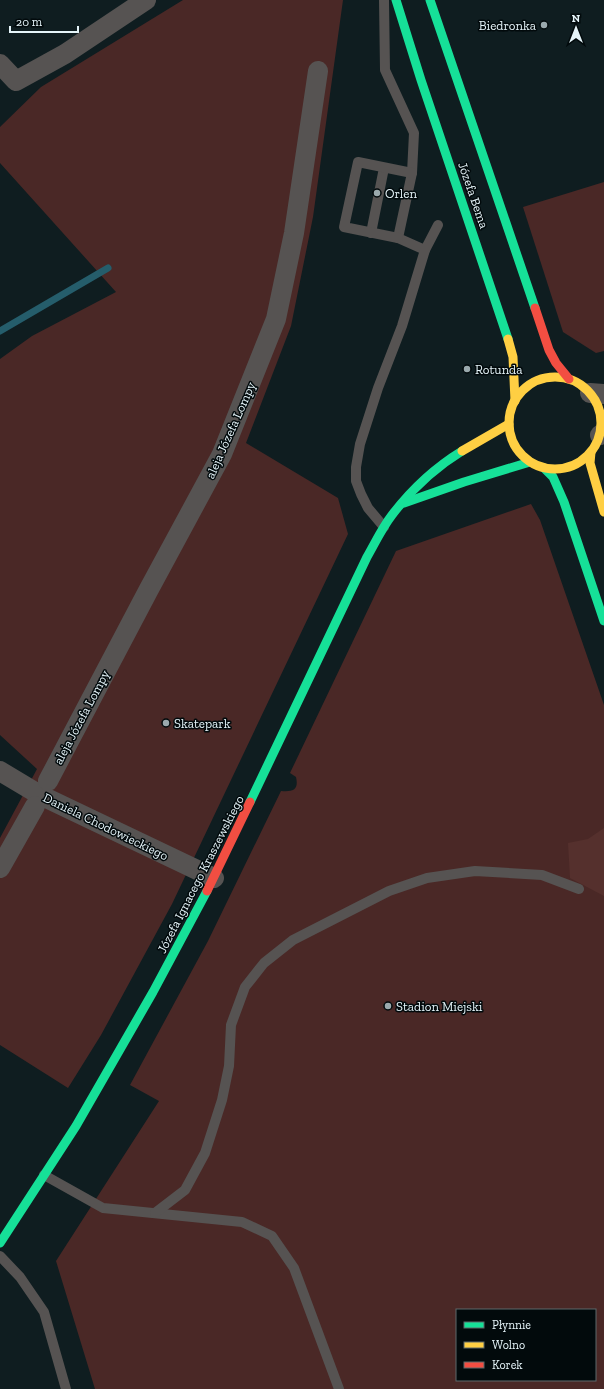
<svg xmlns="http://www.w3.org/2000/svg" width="604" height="1389" viewBox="0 0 604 1389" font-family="'Zilla Slab',serif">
<rect width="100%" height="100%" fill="#0f1d20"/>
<g fill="#4a2826" fill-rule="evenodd">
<path d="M 183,0 L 343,0 L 313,217 L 291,326 L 246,443 L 338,498 L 348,534 L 172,904 L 101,1035 L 68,1088 L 0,1045 L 0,838 L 37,769 L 0,735 L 0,359 L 32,336 L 116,292 L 0,163 L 0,127 L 41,87 Z"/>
<path d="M 604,182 L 604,351 L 596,353 L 563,332 L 523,207 Z"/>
<path d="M 531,504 L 540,520 L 604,705 L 604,1389 L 95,1389 L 56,1261 L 159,1101 L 130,1085 L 208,941 L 281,791 C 293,792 299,790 296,777 L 290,773 L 396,551 ZM 457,1310 L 595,1310 L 595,1380 L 457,1380 Z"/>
</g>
<path fill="#55302d" d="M 604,828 L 604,896 L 570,878 L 568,843 L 588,839 Z"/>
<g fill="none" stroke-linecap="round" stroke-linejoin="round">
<path stroke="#255d6b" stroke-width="7" d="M 0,331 L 108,268"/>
<g stroke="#565352" stroke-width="10">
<path d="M 384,0 L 385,70 L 414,133 L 412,173 L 398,238 L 425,250"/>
<path d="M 371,233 L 384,168"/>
<path d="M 398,238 L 344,227 L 358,162 L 412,173"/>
<path d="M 384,527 L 368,508 L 361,494 L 356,481 L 356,467 L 360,444 L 378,388 L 402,326 L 425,250 L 438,225"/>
<path d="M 44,1175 L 103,1208 L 242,1222 L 272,1236 L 294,1268 L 339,1389"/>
<path d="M 155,1213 L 185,1190 L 205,1153 L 222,1100 L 229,1066 L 231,1025 L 245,987 L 264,963 L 293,940 L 389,891 L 427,878 L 475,871 L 542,875 L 579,889"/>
<path d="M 0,1256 L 20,1277 L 44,1312 L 66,1389"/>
</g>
<g stroke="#565352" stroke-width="20">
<path d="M 0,64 L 16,81 L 65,54 L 146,0"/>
<path d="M 590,393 L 604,394"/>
<path d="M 600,435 L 604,433"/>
<path d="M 0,771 L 40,795 L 214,878"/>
<path d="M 48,781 L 148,591 L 222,454 L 276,319 L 294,233 L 318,71"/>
<path d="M 0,868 L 35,806"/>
</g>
<g stroke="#16e098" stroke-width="9">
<path d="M 396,0 L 421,80 L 508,339"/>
<path d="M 430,0 L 535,308"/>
<path d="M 544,468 L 553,477 L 564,502 L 604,621"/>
<path d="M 404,503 L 464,482 L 530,462"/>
<path d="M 250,802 L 367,557 C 375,543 382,528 392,515 C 411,490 436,467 462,451"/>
<path d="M 0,1243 L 76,1126 L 153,992 L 207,891"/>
</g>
<g stroke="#ffcf43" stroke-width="9">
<path d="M 508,339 L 513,357 L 515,401"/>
<circle cx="555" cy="423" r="46"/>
<path d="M 462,451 L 509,424"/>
<path d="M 591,452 L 590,463 L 604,512"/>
</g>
<g stroke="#f24e42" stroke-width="9">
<path d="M 535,308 L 549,350 L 556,363 L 569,379"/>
<path d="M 207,891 L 250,802"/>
</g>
</g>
<g fill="#9aa9ad" stroke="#020a0c" stroke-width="1.5">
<circle cx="544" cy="25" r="4"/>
<circle cx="377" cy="193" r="4"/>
<circle cx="467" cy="369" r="4"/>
<circle cx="166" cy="723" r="4"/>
<circle cx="388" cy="1006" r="4"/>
</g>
<g text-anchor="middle" stroke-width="3" stroke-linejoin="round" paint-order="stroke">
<g font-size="13" fill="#e5f4f9" stroke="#020a0c" text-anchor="start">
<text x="536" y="30" text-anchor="end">Biedronka</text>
<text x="385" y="198">Orlen</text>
<text x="475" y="374">Rotunda</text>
<text x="174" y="728">Skatepark</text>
<text x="396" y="1011">Stadion Miejski</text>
</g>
<g font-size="13" fill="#e5f4f9" stroke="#020a0c">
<text transform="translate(474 195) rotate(71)" y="5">Józefa Bema</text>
<text transform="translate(230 430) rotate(-66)" y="5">aleja Józefa Lompy</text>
<text transform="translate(81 717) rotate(-62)" y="5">aleja Józefa Lompy</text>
<text transform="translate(106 826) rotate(26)" y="5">Daniela Chodowieckiego</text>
<text transform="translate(200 874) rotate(-63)" y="5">Józefa Ignacego Kraszewskiego</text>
</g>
</g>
<rect x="456" y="1309" width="140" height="72" fill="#020a0c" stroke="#5d686b"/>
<rect x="464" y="1322" width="20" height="6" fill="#16e098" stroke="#5d686b"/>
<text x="492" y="1329" font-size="12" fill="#e5f4f9">Płynnie</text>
<rect x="464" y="1342" width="20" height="6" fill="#ffcf43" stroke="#5d686b"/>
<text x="492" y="1349" font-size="12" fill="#e5f4f9">Wolno</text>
<rect x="464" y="1362" width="20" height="6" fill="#f24e42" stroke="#5d686b"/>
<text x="492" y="1369" font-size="12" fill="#e5f4f9">Korek</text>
<g transform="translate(576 28)" stroke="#020a0c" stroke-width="3" paint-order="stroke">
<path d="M0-3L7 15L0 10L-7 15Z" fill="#e5f4f9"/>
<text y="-6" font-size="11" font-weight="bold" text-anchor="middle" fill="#e5f4f9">N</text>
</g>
<path d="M10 26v6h68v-6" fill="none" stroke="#e5f4f9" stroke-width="2"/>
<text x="16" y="26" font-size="12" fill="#e5f4f9" stroke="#020a0c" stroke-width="3" paint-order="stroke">20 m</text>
</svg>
